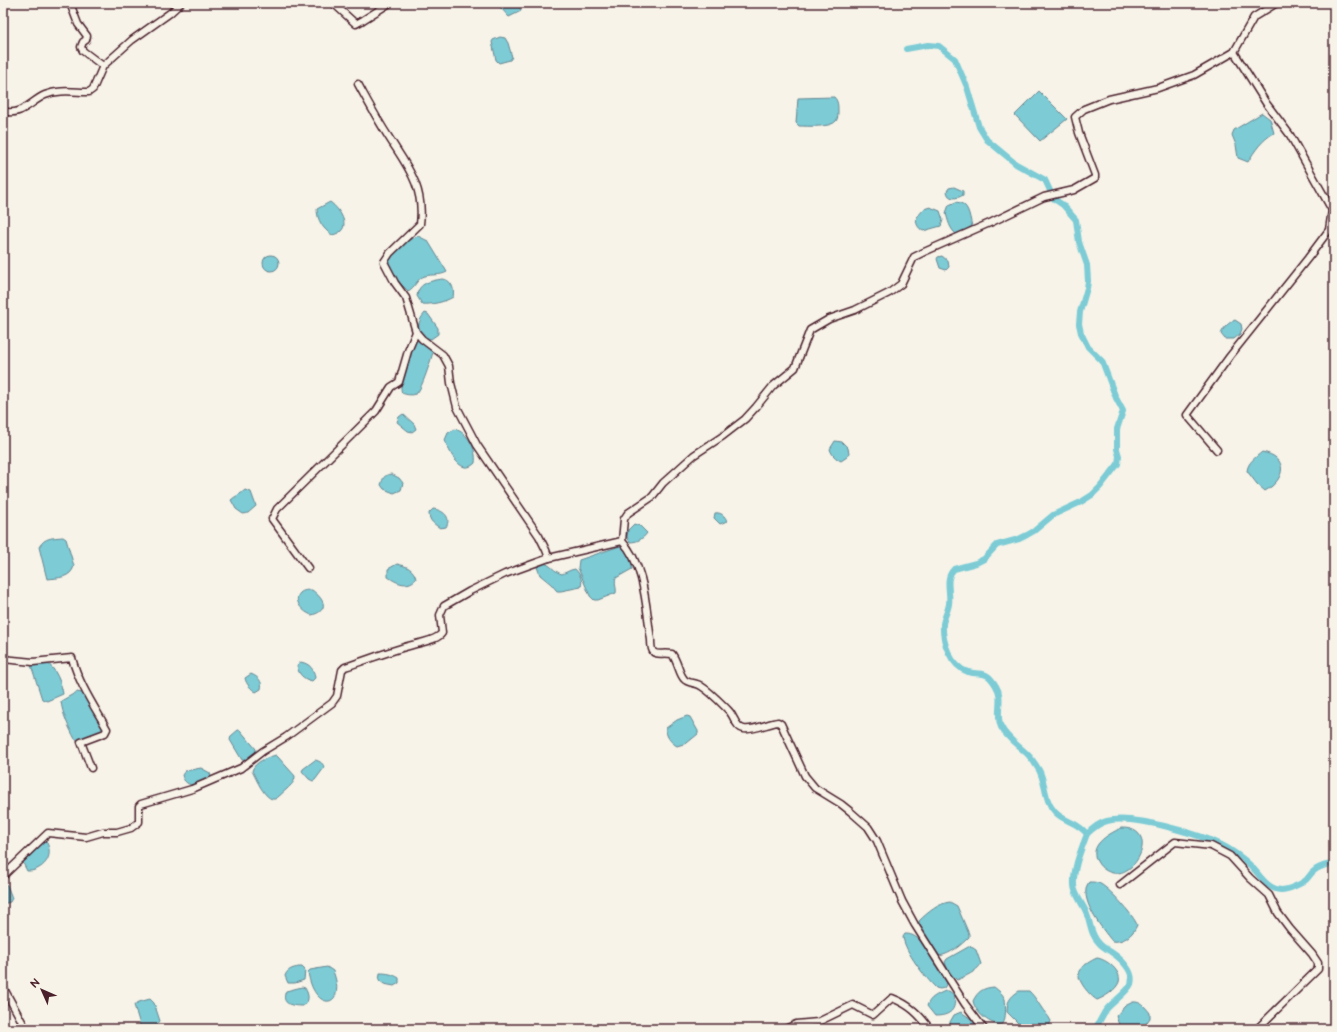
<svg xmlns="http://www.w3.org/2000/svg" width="1337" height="1032" viewBox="0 0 1337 1032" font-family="'Balsamiq Sans',sans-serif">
<rect width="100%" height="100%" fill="#f7f3e8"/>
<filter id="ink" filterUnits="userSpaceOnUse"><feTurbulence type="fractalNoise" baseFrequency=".025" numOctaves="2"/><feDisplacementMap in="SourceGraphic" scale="8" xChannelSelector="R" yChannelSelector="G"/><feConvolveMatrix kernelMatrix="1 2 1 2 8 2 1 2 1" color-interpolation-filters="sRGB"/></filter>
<g filter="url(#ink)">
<g fill="#7bcbd5" stroke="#678691">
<path d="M 499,3 L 518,3 L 521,11 L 509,17 L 500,7 Z"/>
<path d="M 500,37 L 505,38 L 508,43 L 512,57 L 510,60 L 499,63 L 496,60 L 492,42 L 493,40 Z"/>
<path d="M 1039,91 L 1067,119 L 1040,141 L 1015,115 Z"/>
<path d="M 834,97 C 838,101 838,105 838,111 C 838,114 838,119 836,121 C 831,128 807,126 799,126 L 796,123 L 798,98 Z"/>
<path d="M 1262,113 L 1270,119 L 1274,133 C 1262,140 1255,150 1248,162 L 1238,158 L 1236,145 L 1232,135 L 1234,130 Z"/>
<path d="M 954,187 L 963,191 L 963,195 C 957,199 948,200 947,191 L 949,188 Z"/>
<path d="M 330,202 C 341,210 354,231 332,235 C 323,229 317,220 317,209 Z"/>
<path d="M 956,202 C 969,203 969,215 972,226 L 966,230 L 956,234 C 950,229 948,221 946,213 L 949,205 Z"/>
<path d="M 930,207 L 940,211 L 943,220 L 941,226 L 923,231 C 918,228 915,223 917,217 L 924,209 Z"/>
<path d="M 418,236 L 428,241 L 447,272 C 440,276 432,274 425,276 C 417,278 415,288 408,291 L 395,278 L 386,263 C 392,251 406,240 418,236 Z"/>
<circle cx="271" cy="263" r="8"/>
<path d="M 942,256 L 948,261 L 949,267 L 946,270 L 940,268 L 937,259 L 938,257 Z"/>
<path d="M 442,279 C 451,279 455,289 453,297 C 445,302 431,305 422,304 L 417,296 C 418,283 430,281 442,279 Z"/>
<path d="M 425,313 L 428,314 L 438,328 L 438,334 L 431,339 C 415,336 416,323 425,313 Z"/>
<path d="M 1235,320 L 1241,324 L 1242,329 L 1240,334 L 1234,339 L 1225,339 L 1221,334 C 1224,327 1228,323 1235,320 Z"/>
<path d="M 417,337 L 428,346 L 433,352 C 431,360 422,388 417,393 C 413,396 406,395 402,393 C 397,383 412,348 417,337 Z"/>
<path d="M 403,414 L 414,424 L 416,429 L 412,432 L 408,431 L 397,422 L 399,417 Z"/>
<path d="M 455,429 C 468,433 477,449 475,463 C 461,477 449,452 445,440 L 448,433 Z"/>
<path d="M 835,441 L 842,442 L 848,448 L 849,454 L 847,457 L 841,461 C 835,458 832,455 830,449 Z"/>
<path d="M 1262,452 C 1289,457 1286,479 1265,491 L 1257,484 L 1247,471 C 1248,462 1255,458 1262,452 Z"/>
<path d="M 391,474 L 399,478 L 403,483 L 401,490 L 394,493 L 384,489 L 381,485 C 383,478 384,475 391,474 Z"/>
<path d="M 245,490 L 251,492 L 256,506 L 248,513 L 243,514 L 236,509 L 231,500 C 235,496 240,495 245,490 Z"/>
<path d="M 433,509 C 443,510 452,517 446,527 L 440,528 C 434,524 429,521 429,513 Z"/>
<path d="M 715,513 C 721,512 725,516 727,521 L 720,524 L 714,518 Z"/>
<path d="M 634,524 L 640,526 L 647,533 C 643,539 637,542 630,542 L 627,537 L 628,530 Z"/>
<path d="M 63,537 L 66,539 L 74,566 C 71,578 58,578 47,579 L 39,547 C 45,537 52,538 63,537 Z"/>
<path d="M 620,546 C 626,550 633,562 632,569 L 616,578 C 614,585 617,587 616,593 L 598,600 L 594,600 L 590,596 L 578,568 L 579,560 Z"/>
<path d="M 543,563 C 551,564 554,572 562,574 L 571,570 L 575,569 C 580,574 583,580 581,587 L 561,591 L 557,591 L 551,584 L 540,575 L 537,567 Z"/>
<path d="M 397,564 C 407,566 414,569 416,579 C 407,588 397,583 388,577 L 388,569 Z"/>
<path d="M 312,590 C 324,599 330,610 312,615 C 304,613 292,601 300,593 C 303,590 308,590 312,590 Z"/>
<path d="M 301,662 C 310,664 314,669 315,678 L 312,681 C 303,679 298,674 297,665 Z"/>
<path d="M 46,663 C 55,666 62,685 63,694 L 47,701 L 42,699 L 31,665 Z"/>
<path d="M 251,674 C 258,677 263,681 261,689 L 256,692 C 251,689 246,684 245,678 Z"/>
<path d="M 77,692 L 82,693 L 84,694 L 105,729 L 103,731 L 79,740 L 75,739 C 69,728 62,713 61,701 Z"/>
<path d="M 687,716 L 690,717 L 698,731 L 698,734 L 687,743 L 677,746 C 671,743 665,735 666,728 L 677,720 Z"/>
<path d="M 238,730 L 240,730 L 256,749 L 255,754 L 247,761 L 242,760 L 230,740 L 231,736 Z"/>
<path d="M 276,755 L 278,757 L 295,776 C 295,782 291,785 287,789 C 283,792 279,797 275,799 C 265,801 256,778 252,771 C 254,762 268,757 276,755 Z"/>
<path d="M 315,760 C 320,761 324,764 324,768 L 315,780 L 313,781 L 309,779 L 302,771 L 303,769 Z"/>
<path d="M 201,768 L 210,773 L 211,777 C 204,786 185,790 182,775 L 185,771 Z"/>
<path d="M 1121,828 C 1160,827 1138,877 1113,873 C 1107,872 1101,868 1098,863 C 1087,846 1107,835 1121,828 Z"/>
<path d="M 46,841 C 53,853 48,864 37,869 C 33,871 31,871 27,871 L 23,863 L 43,843 Z"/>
<path d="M 1089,882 C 1092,882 1096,882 1098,883 C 1107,885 1135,917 1137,925 C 1133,935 1123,943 1112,941 C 1102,929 1077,897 1089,882 Z"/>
<path d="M 3,884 L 7,885 L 12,898 L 10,902 L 3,904 Z"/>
<path d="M 950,902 L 957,906 L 969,934 L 969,937 C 961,945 951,954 939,956 C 932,950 919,930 919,921 C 927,913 939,903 950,902 Z"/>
<path d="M 905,934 C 921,933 928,954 935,964 C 939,970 945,976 947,983 L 944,988 L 940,989 L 936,988 C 925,977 905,952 903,937 Z"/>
<path d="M 970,946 L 976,950 L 981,964 C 976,972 966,976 957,980 L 948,971 L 945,962 L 947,959 Z"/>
<path d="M 1097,958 C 1106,959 1122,971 1119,982 C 1116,990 1105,997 1097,1000 C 1090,996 1076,980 1079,971 C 1082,966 1092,960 1097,958 Z"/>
<path d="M 299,967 L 302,967 L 305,970 L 304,980 L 295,983 L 288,983 L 285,976 C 287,970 292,968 299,967 Z"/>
<path d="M 327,967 L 333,971 C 348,1009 314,1013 308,972 L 310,970 Z"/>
<path d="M 380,973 C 387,973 393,974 399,978 L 399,983 L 394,986 L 384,984 L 379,980 Z"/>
<path d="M 302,987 L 305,988 C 309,995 310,1001 303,1006 C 293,1006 280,1005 286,991 Z"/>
<path d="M 994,987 C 998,990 1003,994 1005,999 C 1006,1005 1006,1019 1003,1024 C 991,1027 975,1012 973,1001 C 978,991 983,988 994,987 Z"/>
<path d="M 945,991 L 949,991 L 954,995 C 957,1010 950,1016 935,1016 L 927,1006 C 930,997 937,995 945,991 Z"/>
<path d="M 1019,991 L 1029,991 C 1035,997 1037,1001 1041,1007 C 1044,1012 1048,1015 1051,1021 L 1048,1029 L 1024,1029 L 1007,1012 C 1007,1001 1010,997 1019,991 Z"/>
<path d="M 150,999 L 154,1003 L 160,1021 L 156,1026 L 141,1028 L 134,1005 L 139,1002 Z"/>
<path d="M 1133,1002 C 1141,1001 1146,1008 1150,1013 L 1150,1018 L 1142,1029 L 1123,1029 L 1119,1025 L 1116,1016 L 1125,1006 Z"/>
<path d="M 961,1012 L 977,1023 L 981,1029 L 952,1029 L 950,1022 L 954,1015 Z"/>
</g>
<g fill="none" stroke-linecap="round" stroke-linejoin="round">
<g stroke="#7bcbd5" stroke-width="6">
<path d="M 906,49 L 928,45 L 939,46 L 955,59 L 967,87 L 979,127 L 987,140 L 1016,164 L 1045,180 L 1054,199 L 1063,205 L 1076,220 L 1079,242 L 1087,265 L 1088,281 L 1087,288 L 1080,312 L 1079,324 L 1081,333 L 1088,347 L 1102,361 L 1116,398 L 1123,411 L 1117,429 L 1117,449 L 1119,456 L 1118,464 L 1100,487 L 1092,495 L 1081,502 L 1053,515 L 1034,531 L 1027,535 L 1019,539 L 997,545 L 984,559 L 976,563 L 954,569 C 944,579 951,591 949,604 C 948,611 944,617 943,624 C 942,641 950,666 968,672 C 982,676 986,669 996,686 C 1004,698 995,714 1001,727 C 1007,738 1015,743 1024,751 C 1030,756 1035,763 1039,770 C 1046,783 1044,801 1055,812 C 1064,822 1077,821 1087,834 C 1081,850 1073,868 1074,885 C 1074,894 1083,904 1086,912 C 1091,923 1090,934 1099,943 C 1102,947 1107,949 1111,952 C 1120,958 1135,971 1131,984 C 1128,992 1112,1002 1106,1010 C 1102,1016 1099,1023 1095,1029"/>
<path d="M 1087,834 C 1092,829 1099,823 1107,821 C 1133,814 1210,836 1232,851 C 1238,855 1244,859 1249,864 C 1259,873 1266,889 1281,890 C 1288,890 1301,884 1306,880 C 1309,877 1311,873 1314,871 C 1319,866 1328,865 1334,863"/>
</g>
<defs>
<g id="minor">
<path d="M 70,3 L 78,24 L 87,36 L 86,40 L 83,42 L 81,47 L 83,51 L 103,66"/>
<path d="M 333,3 L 356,24 L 363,20 L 390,3"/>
<path d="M 1234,52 L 1266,103 L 1290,135 L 1332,210"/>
<path d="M 358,84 C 368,102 377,119 388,136 C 406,165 425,186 420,224 L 390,253 L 384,262 L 395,283 L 406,298 L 416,332 L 422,339 L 443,355 L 449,366 L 451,383 L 457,407 L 477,445 L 539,536 L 546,550 L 549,558"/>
<path d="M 3,111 C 21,117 31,101 45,95 C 59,89 75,92 89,92 L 93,89 L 103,66 L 132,40 L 170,13 L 181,3"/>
<path d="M 1217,450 L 1187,415 L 1230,356 L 1308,258 L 1329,230 L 1332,210 L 1334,207"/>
<path d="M 622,541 C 645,565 646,608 651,640 C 651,659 657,652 672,654 C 678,662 679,674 684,679 C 688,684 696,682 701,686 C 711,692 720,702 729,711 C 734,716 736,728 744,729 C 752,731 769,723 778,722 L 781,724 L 805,776 L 815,788 L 841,804 L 851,812 L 868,827 L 877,841 L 902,901 L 915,925 L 965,1004 L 984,1029"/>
<path d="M 308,568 L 272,519 L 277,509 L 376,411 L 391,387 L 399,382 L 408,351 L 416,332"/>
<path d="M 3,659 L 33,662 L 72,658 C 79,684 94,706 107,729 L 105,733 L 81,742 L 91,768"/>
<path d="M 3,876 L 48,833 L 86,837 L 103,832 L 117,832 L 131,828 L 139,822 L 139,806 L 141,804 L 192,789 L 241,768 L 263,751 L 286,737 L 332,703 L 337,696 L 342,670 L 345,667 C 370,659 394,649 420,643 C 427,641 438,639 442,633 L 440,615 L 444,606 L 470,591 L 505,574 L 549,558 L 622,541 L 624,519 L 628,513 L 652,497 L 663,483 L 694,455 L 723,436 L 745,419 L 756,407 L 773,386 L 795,368 L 810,330 L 829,319 L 855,310 L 889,293 L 901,284 L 914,257 L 924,252 L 992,222 L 1044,197 L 1074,190 L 1095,178 L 1095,175 L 1079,133 L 1075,117 L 1084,109 L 1109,99 L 1158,88 L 1194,75 L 1234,52 L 1254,17 L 1277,3"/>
<path d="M 1120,885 L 1175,842 L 1211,846 L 1230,856 L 1250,878 L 1269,895 L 1278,913 L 1290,929 L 1312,954 L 1318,963 L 1318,969 L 1257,1029"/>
<path d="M 3,987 L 26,1029"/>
<path d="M 785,1029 L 796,1024 L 818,1022 L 853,1005 L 873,1015 L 892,998 C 910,1005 919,1014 930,1029"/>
</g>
</defs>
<use href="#minor" stroke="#4a1f2b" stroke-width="9"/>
<use href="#minor" stroke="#f7f3e8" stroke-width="6"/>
</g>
</g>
<rect width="1337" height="1032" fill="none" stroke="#f7f3e8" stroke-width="16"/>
<rect x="8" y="8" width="1321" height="1016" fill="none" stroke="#4a1f2b" stroke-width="1.5" filter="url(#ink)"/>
<g transform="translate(42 990) rotate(315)" stroke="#f7f3e8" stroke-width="3" paint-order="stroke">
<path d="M0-3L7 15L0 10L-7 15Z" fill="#4a1f2b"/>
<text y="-6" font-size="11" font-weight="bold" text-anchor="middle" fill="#4a1f2b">N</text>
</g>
</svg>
